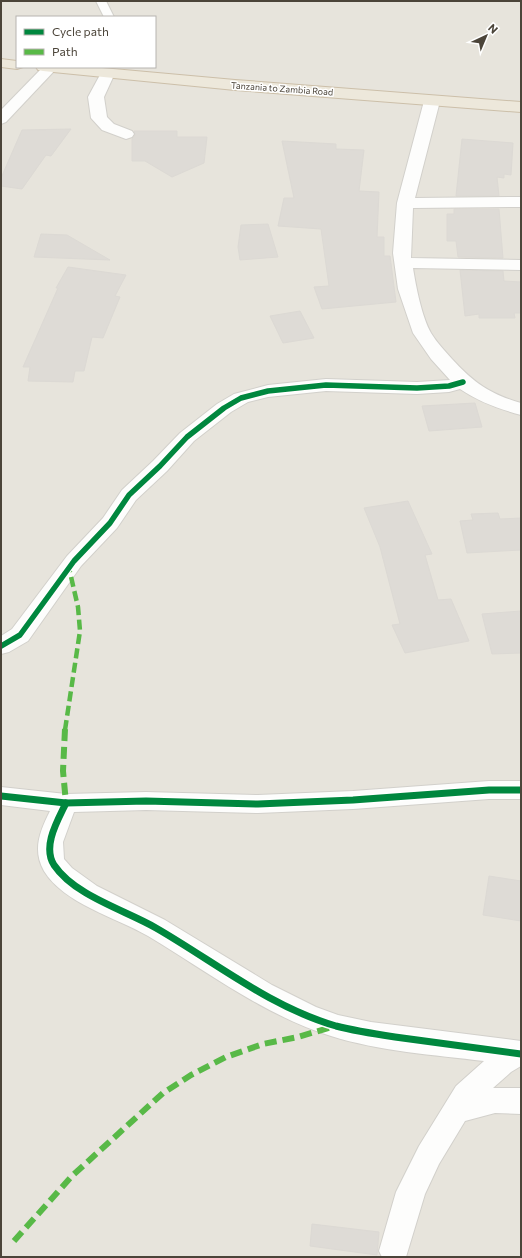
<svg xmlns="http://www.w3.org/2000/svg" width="522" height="1258" viewBox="0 0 522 1258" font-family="Commissioner,sans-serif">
<rect width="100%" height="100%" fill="#f4f2ee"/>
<path fill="#e7e4dc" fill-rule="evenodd" d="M 1,1 L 521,1 L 521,1257 L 1,1257 ZM 17,17 L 155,17 L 155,67 L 17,67 Z"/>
<g fill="#dedbd6" stroke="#dcd9d4">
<path d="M 71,129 L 51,156 L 46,155 L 22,189 L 1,186 L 1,178 L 22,130 Z"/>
<path d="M 134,131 L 177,131 L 177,137 L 207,137 L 204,163 L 172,177 L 145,161 L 132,161 L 132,139 L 135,135 Z"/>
<path d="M 462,139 L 513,143 L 511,175 L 504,174 L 504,178 L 497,177 L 499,196 L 456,196 Z"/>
<path d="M 282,141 L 336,144 L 336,149 L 364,150 L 359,191 L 379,192 L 377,237 L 384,237 L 384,256 L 390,256 L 396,302 L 322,309 L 314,287 L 329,286 L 321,229 L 278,226 L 284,198 L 294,198 Z"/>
<path d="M 454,209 L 499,209 L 503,258 L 458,257 L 456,241 L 447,241 L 447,214 L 454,214 Z"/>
<path d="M 268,224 L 278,257 L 240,260 L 238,247 L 241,225 Z"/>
<path d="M 41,234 L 67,235 L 110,260 L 34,257 Z"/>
<path d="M 68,267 L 126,275 L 115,296 L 120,297 L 103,338 L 92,337 L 84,371 L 75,371 L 73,382 L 28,381 L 30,367 L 23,367 L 58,288 L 56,288 Z"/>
<path d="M 460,270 L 503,271 L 504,281 L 521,282 L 521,313 L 514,313 L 515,318 L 479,318 L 479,314 L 465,316 Z"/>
<path d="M 300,311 L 314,338 L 283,343 L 270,316 Z"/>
<path d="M 475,403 L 482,427 L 429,431 L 422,406 Z"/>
<path d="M 408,501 L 432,554 L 425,555 L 438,600 L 451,599 L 469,641 L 405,653 L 392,625 L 400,624 L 380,547 L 364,508 Z"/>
<path d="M 498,513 L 500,519 L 521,518 L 521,550 L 467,553 L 460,521 L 473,520 L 471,514 Z"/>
<path d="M 521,611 L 521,653 L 492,654 L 482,614 Z"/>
<path d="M 489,876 L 521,881 L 521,921 L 483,915 Z"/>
<path d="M 312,1224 L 379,1232 L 377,1255 L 310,1246 Z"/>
</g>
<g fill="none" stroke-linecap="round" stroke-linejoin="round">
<defs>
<path id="lane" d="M 96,1 L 106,1 L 114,17 L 104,17 Z"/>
<g id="street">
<path d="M 43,67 L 57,68 L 6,122 L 1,124 L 1,110 Z"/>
<path d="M 108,69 L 113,70 L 115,73 L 104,97 L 107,117 L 114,124 L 132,131 L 134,134 L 132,137 L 126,139 L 102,130 L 91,118 L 88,97 L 101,73 L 103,70 Z"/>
<path d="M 432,96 L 437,98 L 440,101 L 415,198 L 521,197 L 521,207 L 413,208 L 411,258 L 521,260 L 521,270 L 413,268 C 416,287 422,317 431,333 C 437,343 445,351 452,359 C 474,383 490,394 521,403 L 521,415 C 499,409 479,402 460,389 L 449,392 L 417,394 L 326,391 L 268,397 L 248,402 L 231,412 L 194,441 L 167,471 L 136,500 L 117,528 L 81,566 L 28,641 L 9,652 L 1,654 L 1,636 L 12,629 L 67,556 L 103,518 L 122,490 L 153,461 L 180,433 L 217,404 L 234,394 L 268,385 L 326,379 L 417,382 L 450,380 L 431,359 L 413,333 L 398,289 L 393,253 L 397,203 L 424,101 L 427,98 Z"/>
<path d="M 489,781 L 521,781 L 521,799 L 489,799 L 353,809 L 258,813 L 146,810 L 74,812 L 63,842 L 64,859 L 72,868 L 97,886 L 165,920 L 272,985 L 316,1007 L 338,1015 L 371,1022 L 521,1041 L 521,1066 L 511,1072 L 493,1088 L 521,1088 L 521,1114 L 495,1113 L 465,1121 L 439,1164 L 425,1194 L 406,1257 L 382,1257 L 379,1251 L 396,1192 L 419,1146 L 456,1086 L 484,1061 C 435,1055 378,1051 331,1036 C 264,1015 208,972 148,936 C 117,918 63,903 44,871 C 32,850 40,831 50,811 L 1,805 L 1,787 L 66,794 L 146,792 L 258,795 L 353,791 Z"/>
</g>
<g id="highway">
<path d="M 1,59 L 17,61 L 17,67 L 23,67 L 17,69 L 1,67 Z"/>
<path d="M 36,67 L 91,67 L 235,80 L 521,102 L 521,112 L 235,90 L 43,71 L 38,70 Z"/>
</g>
</defs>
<use href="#lane" stroke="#d2d0cb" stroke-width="2"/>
<use href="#street" stroke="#d2d0cb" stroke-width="2"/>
<use href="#highway" stroke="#ccbfa9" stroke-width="2"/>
<use href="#lane" fill="#fdfdfc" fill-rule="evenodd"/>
<use href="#street" fill="#fdfdfc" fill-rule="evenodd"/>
<use href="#highway" fill="#ede8db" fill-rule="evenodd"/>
<path stroke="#58b947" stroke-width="4.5" stroke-dasharray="10 4.5" stroke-linecap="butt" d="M 65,730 L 80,631 L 78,607 L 69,568"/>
<g stroke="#58b947" stroke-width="6" stroke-dasharray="12 6" stroke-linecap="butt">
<path d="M 65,729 L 63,771 L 66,803"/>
<path d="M 14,1241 L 72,1176 L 163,1093 L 191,1075 L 226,1057 L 263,1044 L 298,1037 L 335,1026"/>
</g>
<defs>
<path id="cycleway-far1" d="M 1,646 L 20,635 L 74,561 L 110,523 L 129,495 L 160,466 L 187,437 L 224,408 L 241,398 L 268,391 L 326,385 L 417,388 L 449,386 L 463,382"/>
<g id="cycleway">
<path d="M 1,796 L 66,803 L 146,801 L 258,804 L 353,800 L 489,790 L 521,790"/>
<path d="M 66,803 C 58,820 42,846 54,865 C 75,896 125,910 156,928 C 215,962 270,1007 336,1026 C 355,1031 375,1034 395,1037 C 437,1043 479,1048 521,1054"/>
</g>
</defs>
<use href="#cycleway-far1" stroke="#fff" stroke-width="8"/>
<use href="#cycleway" stroke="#fff" stroke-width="10"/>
<use href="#cycleway-far1" stroke="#00873e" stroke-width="5.5"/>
<use href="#cycleway" stroke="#00873e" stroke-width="7"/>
</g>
<g text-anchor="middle" stroke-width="3" stroke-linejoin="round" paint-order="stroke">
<g font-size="9" fill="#4b4439" stroke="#fff">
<text transform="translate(282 89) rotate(4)" y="3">Tanzania to Zambia Road</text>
</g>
</g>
<rect width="522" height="1258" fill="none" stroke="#4b4439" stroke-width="4"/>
<rect x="16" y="16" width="140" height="52" fill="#ffffff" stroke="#b7b4b0"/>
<rect x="24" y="29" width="20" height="6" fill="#00873e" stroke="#b7b4b0"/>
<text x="52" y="36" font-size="12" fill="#4b4439">Cycle path</text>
<rect x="24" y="49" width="20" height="6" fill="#58b947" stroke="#b7b4b0"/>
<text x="52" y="56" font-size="12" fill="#4b4439">Path</text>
<g transform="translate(486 36) rotate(44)" stroke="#ffffff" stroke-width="3" paint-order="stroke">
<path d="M0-3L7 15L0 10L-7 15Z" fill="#4b4439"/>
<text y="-6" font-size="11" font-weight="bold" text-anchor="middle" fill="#4b4439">N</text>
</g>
</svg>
